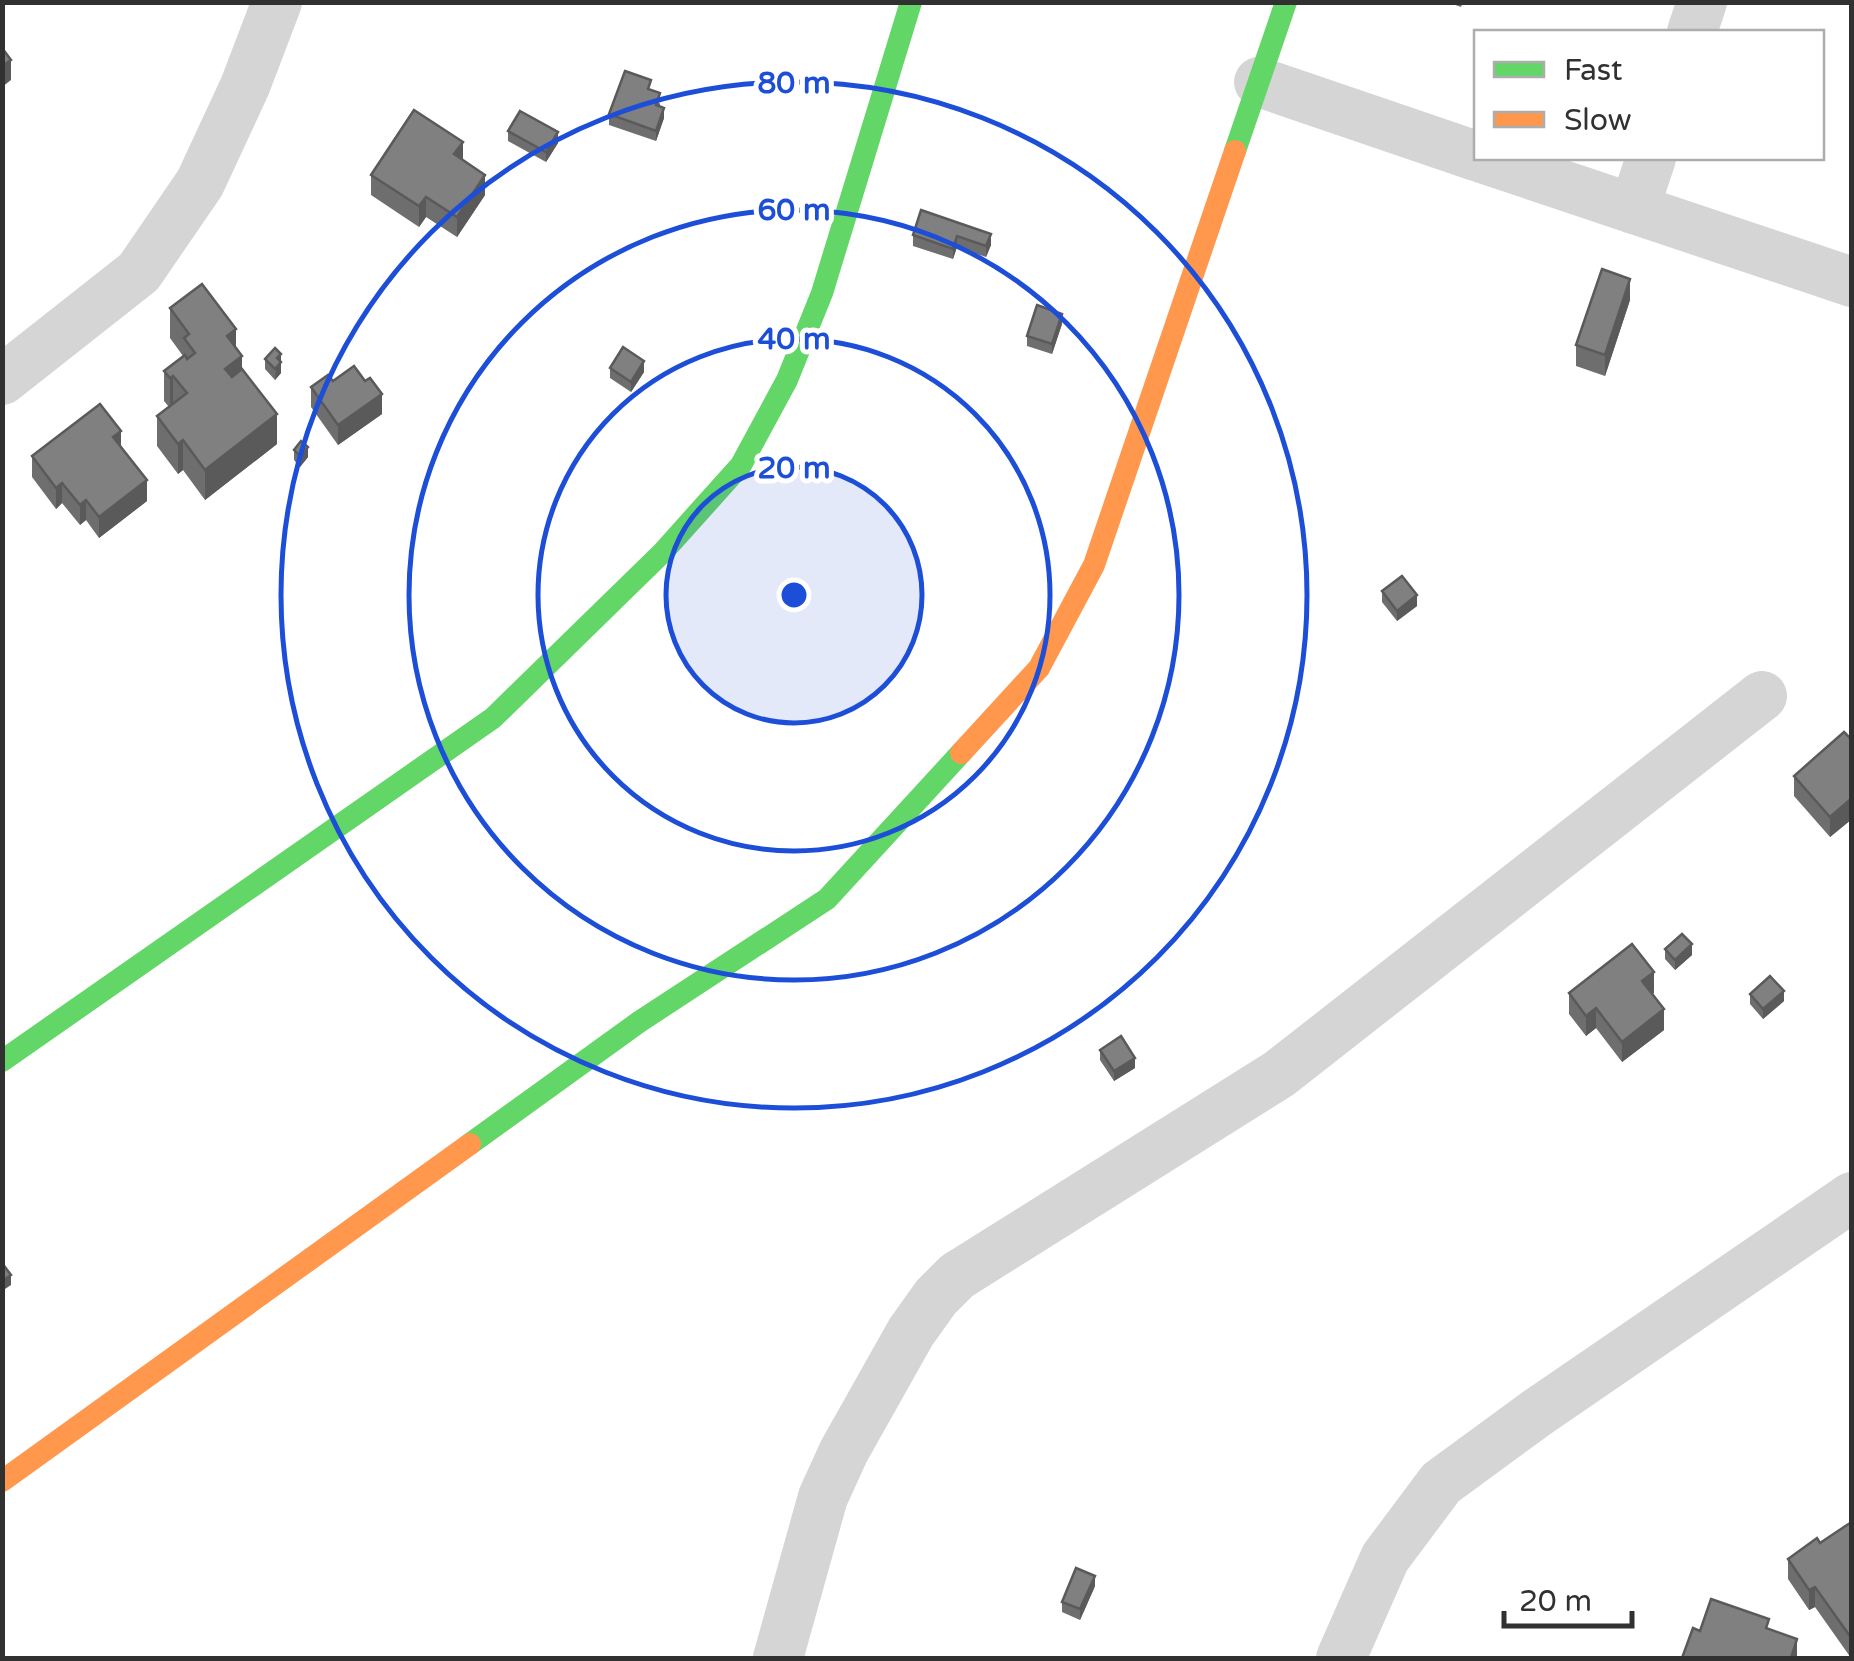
<svg xmlns="http://www.w3.org/2000/svg" width="1854" height="1661" viewBox="0 0 1854 1661" font-family="'Varela Round',sans-serif">
<rect width="100%" height="100%" fill="#fff"/>
<g fill="none" stroke-linecap="round" stroke-linejoin="round">
<g stroke="#d5d5d5" stroke-width="50">
<path d="M 1692,32 L 1702,2"/>
<path d="M 1259,82 L 1476,156"/>
<path d="M 1482,158 L 1852,282"/>
<path d="M 1634,209 L 1651,158"/>
<path d="M 2,380 L 139,272 L 200,183 L 245,86 L 277,2"/>
<path d="M 778,1658 L 823,1497 L 844,1451 L 911,1332 L 936,1297 L 957,1276 L 1279,1074 L 1762,696"/>
<path d="M 1341,1658 L 1385,1558 L 1441,1483 L 1538,1412 L 1852,1197"/>
</g>
<g stroke="#63d668" stroke-width="22">
<path d="M 1235,151 L 1286,2"/>
<path d="M 2,1061 L 493,718 L 663,552 L 741,465 L 787,380 L 822,293 L 911,2"/>
<path d="M 470,1144 L 639,1022 L 827,899 L 961,753"/>
</g>
<g stroke="#ff974d" stroke-width="22">
<path d="M 961,753 L 1039,668 L 1094,565 L 1235,151"/>
<path d="M 2,1481 L 470,1144"/>
</g>
</g>
<g fill="#6e6e6e">
<path d="M 1447,2 L 1463,2 L 1461,7 Z"/>
<path d="M 651,90 L 660,104 L 660,106 L 664,118 L 656,141 L 609,125 L 609,114 Z"/>
<path d="M 508,131 L 558,143 L 546,162 L 508,141 Z"/>
<path d="M 463,160 L 485,195 L 457,237 L 426,217 L 419,227 L 371,195 L 371,175 Z"/>
<path d="M 921,210 L 991,245 L 986,257 L 957,247 L 953,259 L 913,246 L 913,235 Z"/>
<path d="M 1630,300 L 1605,376 L 1576,366 L 1576,345 Z"/>
<path d="M 170,308 L 236,349 L 242,369 L 277,444 L 205,500 L 183,470 L 178,474 L 157,446 L 157,416 L 169,407 L 164,401 L 164,371 L 183,356 L 170,338 Z"/>
<path d="M 1062,324 L 1052,354 L 1027,346 L 1027,336 Z"/>
<path d="M 281,354 L 281,373 L 275,380 L 265,369 L 265,359 Z"/>
<path d="M 610,368 L 644,372 L 631,392 L 610,378 Z"/>
<path d="M 333,381 L 382,414 L 338,445 L 311,407 L 311,387 Z"/>
<path d="M 121,448 L 147,501 L 99,538 L 86,520 L 80,525 L 62,503 L 56,509 L 32,477 L 32,456 Z"/>
<path d="M 294,450 L 308,457 L 300,467 L 294,460 Z"/>
<path d="M 1382,591 L 1417,606 L 1397,621 L 1382,602 Z"/>
<path d="M 1852,740 L 1852,819 L 1830,837 L 1794,796 L 1794,776 Z"/>
<path d="M 1665,949 L 1692,955 L 1675,970 L 1665,959 Z"/>
<path d="M 1569,993 L 1654,993 L 1652,994 L 1664,1030 L 1622,1062 L 1596,1028 L 1586,1036 L 1569,1014 Z"/>
<path d="M 1750,994 L 1784,1001 L 1763,1019 L 1750,1004 Z"/>
<path d="M 1100,1050 L 1135,1068 L 1114,1081 L 1100,1060 Z"/>
<path d="M 1852,1525 L 1852,1658 L 1851,1658 L 1815,1607 L 1809,1610 L 1788,1579 L 1788,1559 L 1820,1543 Z"/>
<path d="M 1095,1586 L 1080,1620 L 1062,1612 L 1062,1602 Z"/>
</g>
<g fill="#5a5a5a">
<path d="M 11,60 L 11,80 L 2,87 L 2,66 Z"/>
<path d="M 664,108 L 664,118 L 656,141 L 656,131 Z"/>
<path d="M 558,132 L 558,143 L 546,162 L 546,152 Z"/>
<path d="M 463,142 L 463,162 L 454,154 Z"/>
<path d="M 485,175 L 485,195 L 457,237 L 457,217 Z"/>
<path d="M 426,197 L 426,217 L 419,227 L 419,206 Z"/>
<path d="M 991,234 L 991,245 L 986,257 L 986,246 Z"/>
<path d="M 957,236 L 957,247 L 953,259 L 953,249 Z"/>
<path d="M 1630,279 L 1630,300 L 1605,376 L 1605,355 Z"/>
<path d="M 1062,314 L 1062,324 L 1052,354 L 1052,344 Z"/>
<path d="M 236,329 L 236,359 L 227,336 Z"/>
<path d="M 281,354 L 281,373 L 275,380 L 277,358 Z"/>
<path d="M 242,356 L 242,386 L 225,399 L 225,369 Z"/>
<path d="M 644,361 L 644,372 L 631,392 L 631,382 Z"/>
<path d="M 173,376 L 173,406 L 170,408 L 170,378 Z"/>
<path d="M 382,394 L 382,414 L 338,445 L 338,425 Z"/>
<path d="M 277,414 L 277,444 L 205,500 L 205,470 Z"/>
<path d="M 121,431 L 121,451 L 113,437 Z"/>
<path d="M 183,440 L 183,470 L 178,474 L 178,444 Z"/>
<path d="M 308,447 L 308,457 L 300,467 L 300,456 Z"/>
<path d="M 147,480 L 147,501 L 99,538 L 99,517 Z"/>
<path d="M 62,483 L 62,503 L 56,509 L 56,488 Z"/>
<path d="M 86,500 L 86,520 L 80,525 L 80,505 Z"/>
<path d="M 1417,595 L 1417,606 L 1397,621 L 1397,611 Z"/>
<path d="M 1852,798 L 1852,819 L 1830,837 L 1830,817 Z"/>
<path d="M 1692,944 L 1692,955 L 1675,970 L 1675,960 Z"/>
<path d="M 1654,972 L 1654,993 L 1642,1001 L 1642,981 Z"/>
<path d="M 1784,991 L 1784,1001 L 1763,1019 L 1763,1009 Z"/>
<path d="M 1596,1008 L 1596,1028 L 1586,1036 L 1586,1016 Z"/>
<path d="M 1664,1009 L 1664,1030 L 1622,1062 L 1622,1042 Z"/>
<path d="M 1135,1058 L 1135,1068 L 1114,1081 L 1114,1071 Z"/>
<path d="M 11,1275 L 11,1285 L 2,1291 L 2,1281 Z"/>
<path d="M 1095,1576 L 1095,1586 L 1080,1620 L 1080,1609 Z"/>
<path d="M 1815,1587 L 1815,1607 L 1809,1610 L 1809,1590 Z"/>
<path d="M 1797,1639 L 1797,1658 L 1791,1658 Z"/>
</g>
<g fill="#808080" stroke="#5a5a5a" stroke-width="2.5">
<path d="M 2,48 L 11,60 L 2,66 Z"/>
<path d="M 625,71 L 651,80 L 648,89 L 660,93 L 656,105 L 664,108 L 656,131 L 609,114 Z"/>
<path d="M 414,110 L 463,142 L 454,154 L 485,175 L 457,217 L 426,197 L 419,206 L 371,175 Z"/>
<path d="M 520,111 L 558,132 L 546,152 L 508,131 Z"/>
<path d="M 921,210 L 991,234 L 986,246 L 957,236 L 953,249 L 913,235 Z"/>
<path d="M 1602,269 L 1630,279 L 1605,355 L 1576,345 Z"/>
<path d="M 202,284 L 236,329 L 227,336 L 242,356 L 225,369 L 232,377 L 242,369 L 277,414 L 205,470 L 183,440 L 178,444 L 157,416 L 187,393 L 173,376 L 170,378 L 164,371 L 185,355 L 187,359 L 195,353 L 184,338 L 189,334 L 170,308 Z"/>
<path d="M 1037,305 L 1062,314 L 1052,344 L 1027,336 Z"/>
<path d="M 623,347 L 644,361 L 631,382 L 610,368 Z"/>
<path d="M 275,348 L 281,354 L 277,358 L 281,362 L 275,369 L 265,359 Z"/>
<path d="M 354,366 L 365,381 L 370,378 L 382,394 L 338,425 L 311,387 L 328,375 L 333,381 Z"/>
<path d="M 100,404 L 121,431 L 113,437 L 147,480 L 99,517 L 86,500 L 80,505 L 62,483 L 56,488 L 32,456 Z"/>
<path d="M 301,441 L 308,447 L 300,456 L 294,450 Z"/>
<path d="M 1402,576 L 1417,595 L 1397,611 L 1382,591 Z"/>
<path d="M 1844,732 L 1852,740 L 1852,798 L 1830,817 L 1794,776 Z"/>
<path d="M 1682,934 L 1692,944 L 1675,960 L 1665,949 Z"/>
<path d="M 1632,944 L 1654,972 L 1642,981 L 1664,1009 L 1622,1042 L 1596,1008 L 1586,1016 L 1569,993 Z"/>
<path d="M 1770,976 L 1784,991 L 1763,1009 L 1750,994 Z"/>
<path d="M 1121,1036 L 1135,1058 L 1114,1071 L 1100,1050 Z"/>
<path d="M 2,1263 L 11,1275 L 2,1281 Z"/>
<path d="M 1850,1523 L 1852,1525 L 1852,1639 L 1815,1587 L 1809,1590 L 1788,1559 L 1817,1538 L 1820,1543 Z"/>
<path d="M 1076,1568 L 1095,1576 L 1080,1609 L 1062,1602 Z"/>
<path d="M 1711,1599 L 1769,1619 L 1766,1628 L 1797,1639 L 1791,1658 L 1682,1658 L 1693,1628 L 1700,1631 Z"/>
</g>
<circle cx="794" cy="595" r="128" fill="#1d4ed8" fill-opacity=".12"/>
<g fill="none" stroke="#1d4ed8" stroke-width="5">
<circle cx="794" cy="595" r="128"/>
<circle cx="794" cy="595" r="256"/>
<circle cx="794" cy="595" r="385"/>
<circle cx="794" cy="595" r="513"/>
</g>
<circle cx="794" cy="595" r="15" fill="#1d4ed8" stroke="#fff" stroke-width="5"/>
<g font-size="30" text-anchor="middle" font-weight="bold" fill="#1d4ed8" stroke="#fff" stroke-width="10" stroke-linejoin="round" paint-order="stroke">
<text x="794" y="93">80 m</text>
<text x="794" y="220">60 m</text>
<text x="794" y="349">40 m</text>
<text x="794" y="478">20 m</text>
</g>
<rect width="1854" height="1661" fill="none" stroke="#313131" stroke-width="10"/>
<rect x="1474" y="30" width="350" height="130" fill="#ffffff" stroke="#adadad" stroke-width="2.5"/>
<rect x="1494" y="62" width="50" height="15" fill="#63d668" stroke="#adadad" stroke-width="2.5"/>
<text x="1564" y="80" font-size="30" fill="#313131">Fast</text>
<rect x="1494" y="112" width="50" height="15" fill="#ff974d" stroke="#adadad" stroke-width="2.5"/>
<text x="1564" y="130" font-size="30" fill="#313131">Slow</text>
<path d="M1504 1611v15h128v-15" fill="none" stroke="#313131" stroke-width="5"/>
<text x="1519" y="1611" font-size="30" fill="#313131" stroke="#ffffff" stroke-width="8" paint-order="stroke">20 m</text>
</svg>
